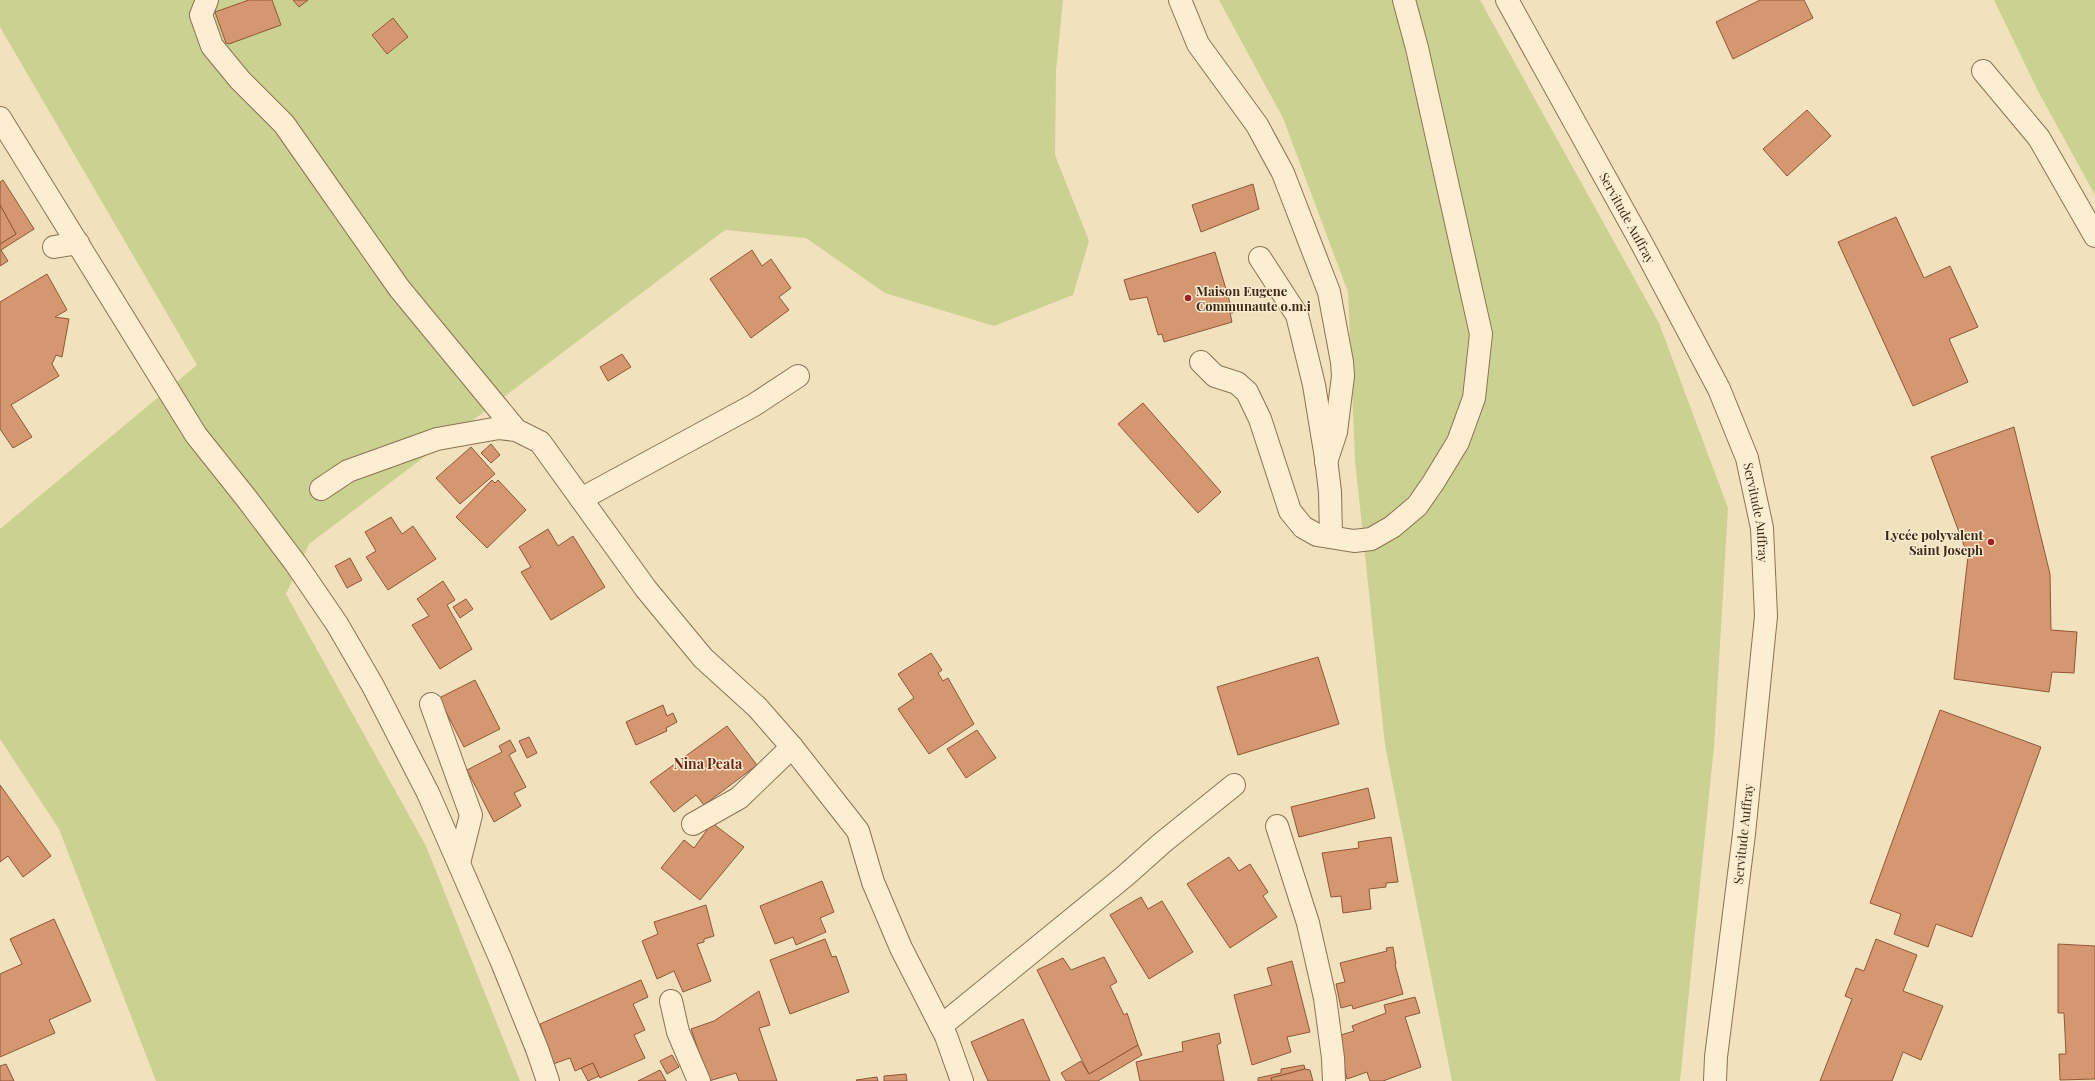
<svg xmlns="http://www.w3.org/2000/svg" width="2095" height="1081" viewBox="0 0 2095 1081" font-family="'Playfair Display',serif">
<rect width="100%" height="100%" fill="#f2e1bd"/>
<g fill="#cbd190">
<path d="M 0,0 L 1063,0 L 1056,70 L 1055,155 L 1089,241 L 1073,295 L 994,326 L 885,293 L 806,238 L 725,230 L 309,544 L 286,594 L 426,846 L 520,1081 L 156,1081 L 59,829 L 0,739 L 0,529 L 197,365 L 0,27 Z"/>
<path d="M 1219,0 L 1480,0 L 1659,323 L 1728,508 L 1714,746 L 1680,1081 L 1452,1081 L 1385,745 L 1355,460 L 1348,292 L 1283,118 Z"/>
<path d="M 1994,0 L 2095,0 L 2095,195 L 2038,91 Z"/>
</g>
<g fill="#d5976f" stroke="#8e5838">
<path d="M 249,0 L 272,0 L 281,25 L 229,44 L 226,43 L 215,12 Z"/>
<path d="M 293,0 L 308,0 L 299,7 Z"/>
<path d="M 1760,0 L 1804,0 L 1813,18 L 1733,59 L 1716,22 Z"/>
<path d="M 393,18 L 408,37 L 387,54 L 372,35 Z"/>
<path d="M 1807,110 L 1831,136 L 1787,176 L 1763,149 Z"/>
<path d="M 3,180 L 34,229 L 1,250 L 8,261 L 0,266 L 0,244 L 16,234 L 0,205 L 0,182 Z"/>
<path d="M 1253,184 L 1259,209 L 1201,232 L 1192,205 Z"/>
<path d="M 0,205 L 16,234 L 0,244 Z"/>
<path d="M 1896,217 L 1924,278 L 1950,266 L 1978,327 L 1949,339 L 1968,382 L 1913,406 L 1838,242 Z"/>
<path d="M 752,250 L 762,266 L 771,259 L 791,288 L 779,297 L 789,310 L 751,338 L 710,279 Z"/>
<path d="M 1215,252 L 1233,313 L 1230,313 L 1232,322 L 1164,342 L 1162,334 L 1158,335 L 1147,297 L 1130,300 L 1124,280 Z"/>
<path d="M 47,274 L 67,310 L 55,317 L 69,319 L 62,357 L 56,355 L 52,364 L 59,376 L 11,405 L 32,437 L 13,448 L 0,429 L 0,302 Z"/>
<path d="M 622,354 L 631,367 L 608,381 L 600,367 Z"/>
<path d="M 1143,403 L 1221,492 L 1198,513 L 1118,424 Z"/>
<path d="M 2014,427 L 2050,574 L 2051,630 L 2077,632 L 2074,673 L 2052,672 L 2049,692 L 1954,679 L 1968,556 L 1931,457 Z"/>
<path d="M 491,444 L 500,455 L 491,463 L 481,453 Z"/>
<path d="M 471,447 L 495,474 L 460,504 L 436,478 Z"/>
<path d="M 492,480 L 495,483 L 498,480 L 526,510 L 487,548 L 456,517 Z"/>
<path d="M 391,517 L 402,534 L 413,526 L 436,559 L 388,590 L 366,557 L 376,551 L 365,532 Z"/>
<path d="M 548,529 L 558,546 L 573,536 L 605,587 L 551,620 L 521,572 L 531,567 L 519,547 Z"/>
<path d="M 350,558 L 362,580 L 347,588 L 335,566 Z"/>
<path d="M 443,581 L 455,600 L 447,605 L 472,649 L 440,669 L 412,625 L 429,616 L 417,599 Z"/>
<path d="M 466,599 L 473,609 L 460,618 L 453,607 Z"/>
<path d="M 931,653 L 942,670 L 938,673 L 943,681 L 948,678 L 974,724 L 929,754 L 898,709 L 914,698 L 898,674 Z"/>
<path d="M 1318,657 L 1339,724 L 1238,755 L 1217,687 Z"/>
<path d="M 475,680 L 500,729 L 464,747 L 439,698 Z"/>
<path d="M 663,705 L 667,716 L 673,713 L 677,722 L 666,728 L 667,731 L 636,745 L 626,722 Z"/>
<path d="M 1940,710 L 2041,747 L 1972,937 L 1936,924 L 1928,947 L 1894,934 L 1901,914 L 1870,903 Z"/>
<path d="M 727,726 L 757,765 L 704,805 L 696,795 L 674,812 L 650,782 Z"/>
<path d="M 977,730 L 996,758 L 966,778 L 947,749 Z"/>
<path d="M 529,737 L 537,753 L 527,758 L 519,741 Z"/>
<path d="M 510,740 L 516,751 L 509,755 L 526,787 L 514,793 L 521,806 L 494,822 L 467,770 L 502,752 L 499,746 Z"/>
<path d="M 0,785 L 51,856 L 23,877 L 8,856 L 0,862 Z"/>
<path d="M 1368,788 L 1375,818 L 1299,837 L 1291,807 Z"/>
<path d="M 712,823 L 744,847 L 700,900 L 661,868 L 684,840 L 694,848 Z"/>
<path d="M 1391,837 L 1398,882 L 1386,883 L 1386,887 L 1369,889 L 1371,909 L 1343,913 L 1341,896 L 1331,897 L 1322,853 L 1359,848 L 1358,842 Z"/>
<path d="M 1229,857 L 1239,871 L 1250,864 L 1268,892 L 1263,896 L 1277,917 L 1230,948 L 1187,884 Z"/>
<path d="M 822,881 L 834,912 L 820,918 L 826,932 L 796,945 L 793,937 L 775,944 L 760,906 Z"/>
<path d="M 1141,897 L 1148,909 L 1162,901 L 1193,952 L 1149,979 L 1110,915 Z"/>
<path d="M 706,905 L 714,936 L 704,939 L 704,942 L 697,944 L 711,981 L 683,992 L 674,971 L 657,979 L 642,941 L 658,934 L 654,922 Z"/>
<path d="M 54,919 L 91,1001 L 49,1020 L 55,1033 L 0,1057 L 0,974 L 22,964 L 10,939 Z"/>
<path d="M 825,939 L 832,957 L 836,956 L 849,992 L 790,1014 L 770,960 Z"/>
<path d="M 1876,939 L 1917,955 L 1903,991 L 1943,1006 L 1921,1060 L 1903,1052 L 1892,1081 L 1820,1081 L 1852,999 L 1845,996 L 1856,968 L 1864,971 Z"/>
<path d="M 2058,944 L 2095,946 L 2095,1079 L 2060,1080 L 2059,1054 L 2066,1054 L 2064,1013 L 2058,1013 Z"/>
<path d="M 1393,947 L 1396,964 L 1395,965 L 1403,994 L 1353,1009 L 1352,1005 L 1341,1008 L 1336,984 L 1345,982 L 1340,963 L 1387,951 L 1386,948 Z"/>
<path d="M 1104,957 L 1117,982 L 1110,986 L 1124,1015 L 1127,1013 L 1138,1045 L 1089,1074 L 1037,970 L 1063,958 L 1071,970 Z"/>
<path d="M 1292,961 L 1310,1032 L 1287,1037 L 1291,1052 L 1252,1065 L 1234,995 L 1272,985 L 1267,968 Z"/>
<path d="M 641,980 L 648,997 L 633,1004 L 645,1030 L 634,1035 L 645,1058 L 600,1078 L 593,1063 L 575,1071 L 570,1058 L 553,1064 L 540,1024 Z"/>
<path d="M 759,991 L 770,1025 L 759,1028 L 777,1081 L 739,1081 L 736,1073 L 709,1081 L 691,1029 L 714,1021 Z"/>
<path d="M 1415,997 L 1420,1013 L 1405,1017 L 1421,1067 L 1383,1081 L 1370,1081 L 1367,1072 L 1347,1079 L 1342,1057 L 1341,1035 L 1354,1031 L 1352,1026 L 1386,1013 L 1384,1005 Z"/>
<path d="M 1023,1019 L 1050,1081 L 988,1081 L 971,1042 Z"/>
<path d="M 1219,1033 L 1221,1043 L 1217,1045 L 1224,1081 L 1140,1081 L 1136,1062 L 1183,1051 L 1182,1042 Z"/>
<path d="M 1138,1045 L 1142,1055 L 1098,1081 L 1066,1081 L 1061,1073 L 1081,1061 L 1089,1074 Z"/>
<path d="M 672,1055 L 679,1067 L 667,1074 L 660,1061 Z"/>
<path d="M 593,1063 L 599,1076 L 588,1081 L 581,1068 Z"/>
<path d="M 6,1064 L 14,1081 L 0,1081 L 0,1066 Z"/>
<path d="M 1304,1065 L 1305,1069 L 1271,1078 L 1272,1081 L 1258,1081 L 1258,1078 L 1281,1073 L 1281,1069 Z"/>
<path d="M 1305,1069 L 1310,1070 L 1313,1081 L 1272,1081 L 1271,1078 Z"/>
<path d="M 660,1070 L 666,1081 L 638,1081 Z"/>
<path d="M 906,1074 L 907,1081 L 884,1081 L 884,1076 Z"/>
<path d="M 877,1077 L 878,1081 L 857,1081 L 856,1080 Z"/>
</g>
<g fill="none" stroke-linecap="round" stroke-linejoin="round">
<defs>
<g id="minor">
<path d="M 207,0 L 201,15 L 212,46 L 240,80 L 284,124 L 399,288 L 516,430"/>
<path d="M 1180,0 L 1198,44 L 1257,125 L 1283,173 L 1329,292 L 1342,362 L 1343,376 L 1336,432 L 1326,462"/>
<path id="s1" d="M 1507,0 L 1642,244 L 1719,389 L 1747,458 L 1762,528 L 1766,616 L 1744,834 L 1716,1057 L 1715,1081"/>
<path d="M 1983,71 L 2039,138 L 2095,236"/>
<path d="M 0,118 L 196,435 L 247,499 L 296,564 L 337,624 L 373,686 L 428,793 L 501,960 L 537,1049 L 548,1081"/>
<path d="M 54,247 L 78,243"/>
<path d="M 1260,258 L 1297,315 L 1314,385 L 1326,458 L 1330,492 L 1331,537"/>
<path d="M 1201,362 L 1215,376 L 1237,383 L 1247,392 L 1260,419 L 1290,511 L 1303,527 L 1317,535 L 1354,541 L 1371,539 L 1392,527 L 1417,506 L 1433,483 L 1458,442 L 1474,398 L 1481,334 L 1417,48 L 1404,0"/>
<path d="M 321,489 L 348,471 L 437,439 L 499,428 L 516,430 L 540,442 L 646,589 L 703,658 L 757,707 L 792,747 L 858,831 L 873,882 L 901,948 L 946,1036 L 962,1081"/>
<path d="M 581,499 L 754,405 L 798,376"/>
<path d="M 431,704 L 471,815 L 459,863"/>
<path d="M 693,824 L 739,798 L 792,747"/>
<path d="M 1277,826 L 1308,923 L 1325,998 L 1333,1058 L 1334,1081"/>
<path d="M 671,1001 L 678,1032 L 699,1081"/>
<path d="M 941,1026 L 1125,876 L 1162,843 L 1234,785"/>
</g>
</defs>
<use href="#minor" stroke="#8c7154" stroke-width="24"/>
<use href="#minor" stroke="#fceed1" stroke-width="22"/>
</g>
<g fill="#a21e22" stroke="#f9ebce" stroke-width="1.5">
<circle cx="1188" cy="298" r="4"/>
<circle cx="1991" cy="542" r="4"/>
</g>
<g text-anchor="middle" stroke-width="3" stroke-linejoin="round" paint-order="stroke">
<g font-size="13" fill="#3a291b" stroke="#f9ebce">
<text dy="5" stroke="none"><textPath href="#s1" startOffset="249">Servitude Auffray</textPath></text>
<text dy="5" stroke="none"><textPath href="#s1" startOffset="573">Servitude Auffray</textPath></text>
<text transform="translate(1743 834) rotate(-84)" y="5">Servitude Auffray</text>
</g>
<g font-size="13" font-weight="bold" fill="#3a291b" stroke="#f9ebce" text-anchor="start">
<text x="1196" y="296">Maison Eugene<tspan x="1196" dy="15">Communaute o.m.i</tspan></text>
<text x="1983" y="540" text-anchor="end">Lycée polyvalent<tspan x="1983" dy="15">Saint Joseph</tspan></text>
</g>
<g font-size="14" font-weight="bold" fill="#6b2515" stroke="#f9ebce">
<text x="708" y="769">Nina Peata</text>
</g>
</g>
</svg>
